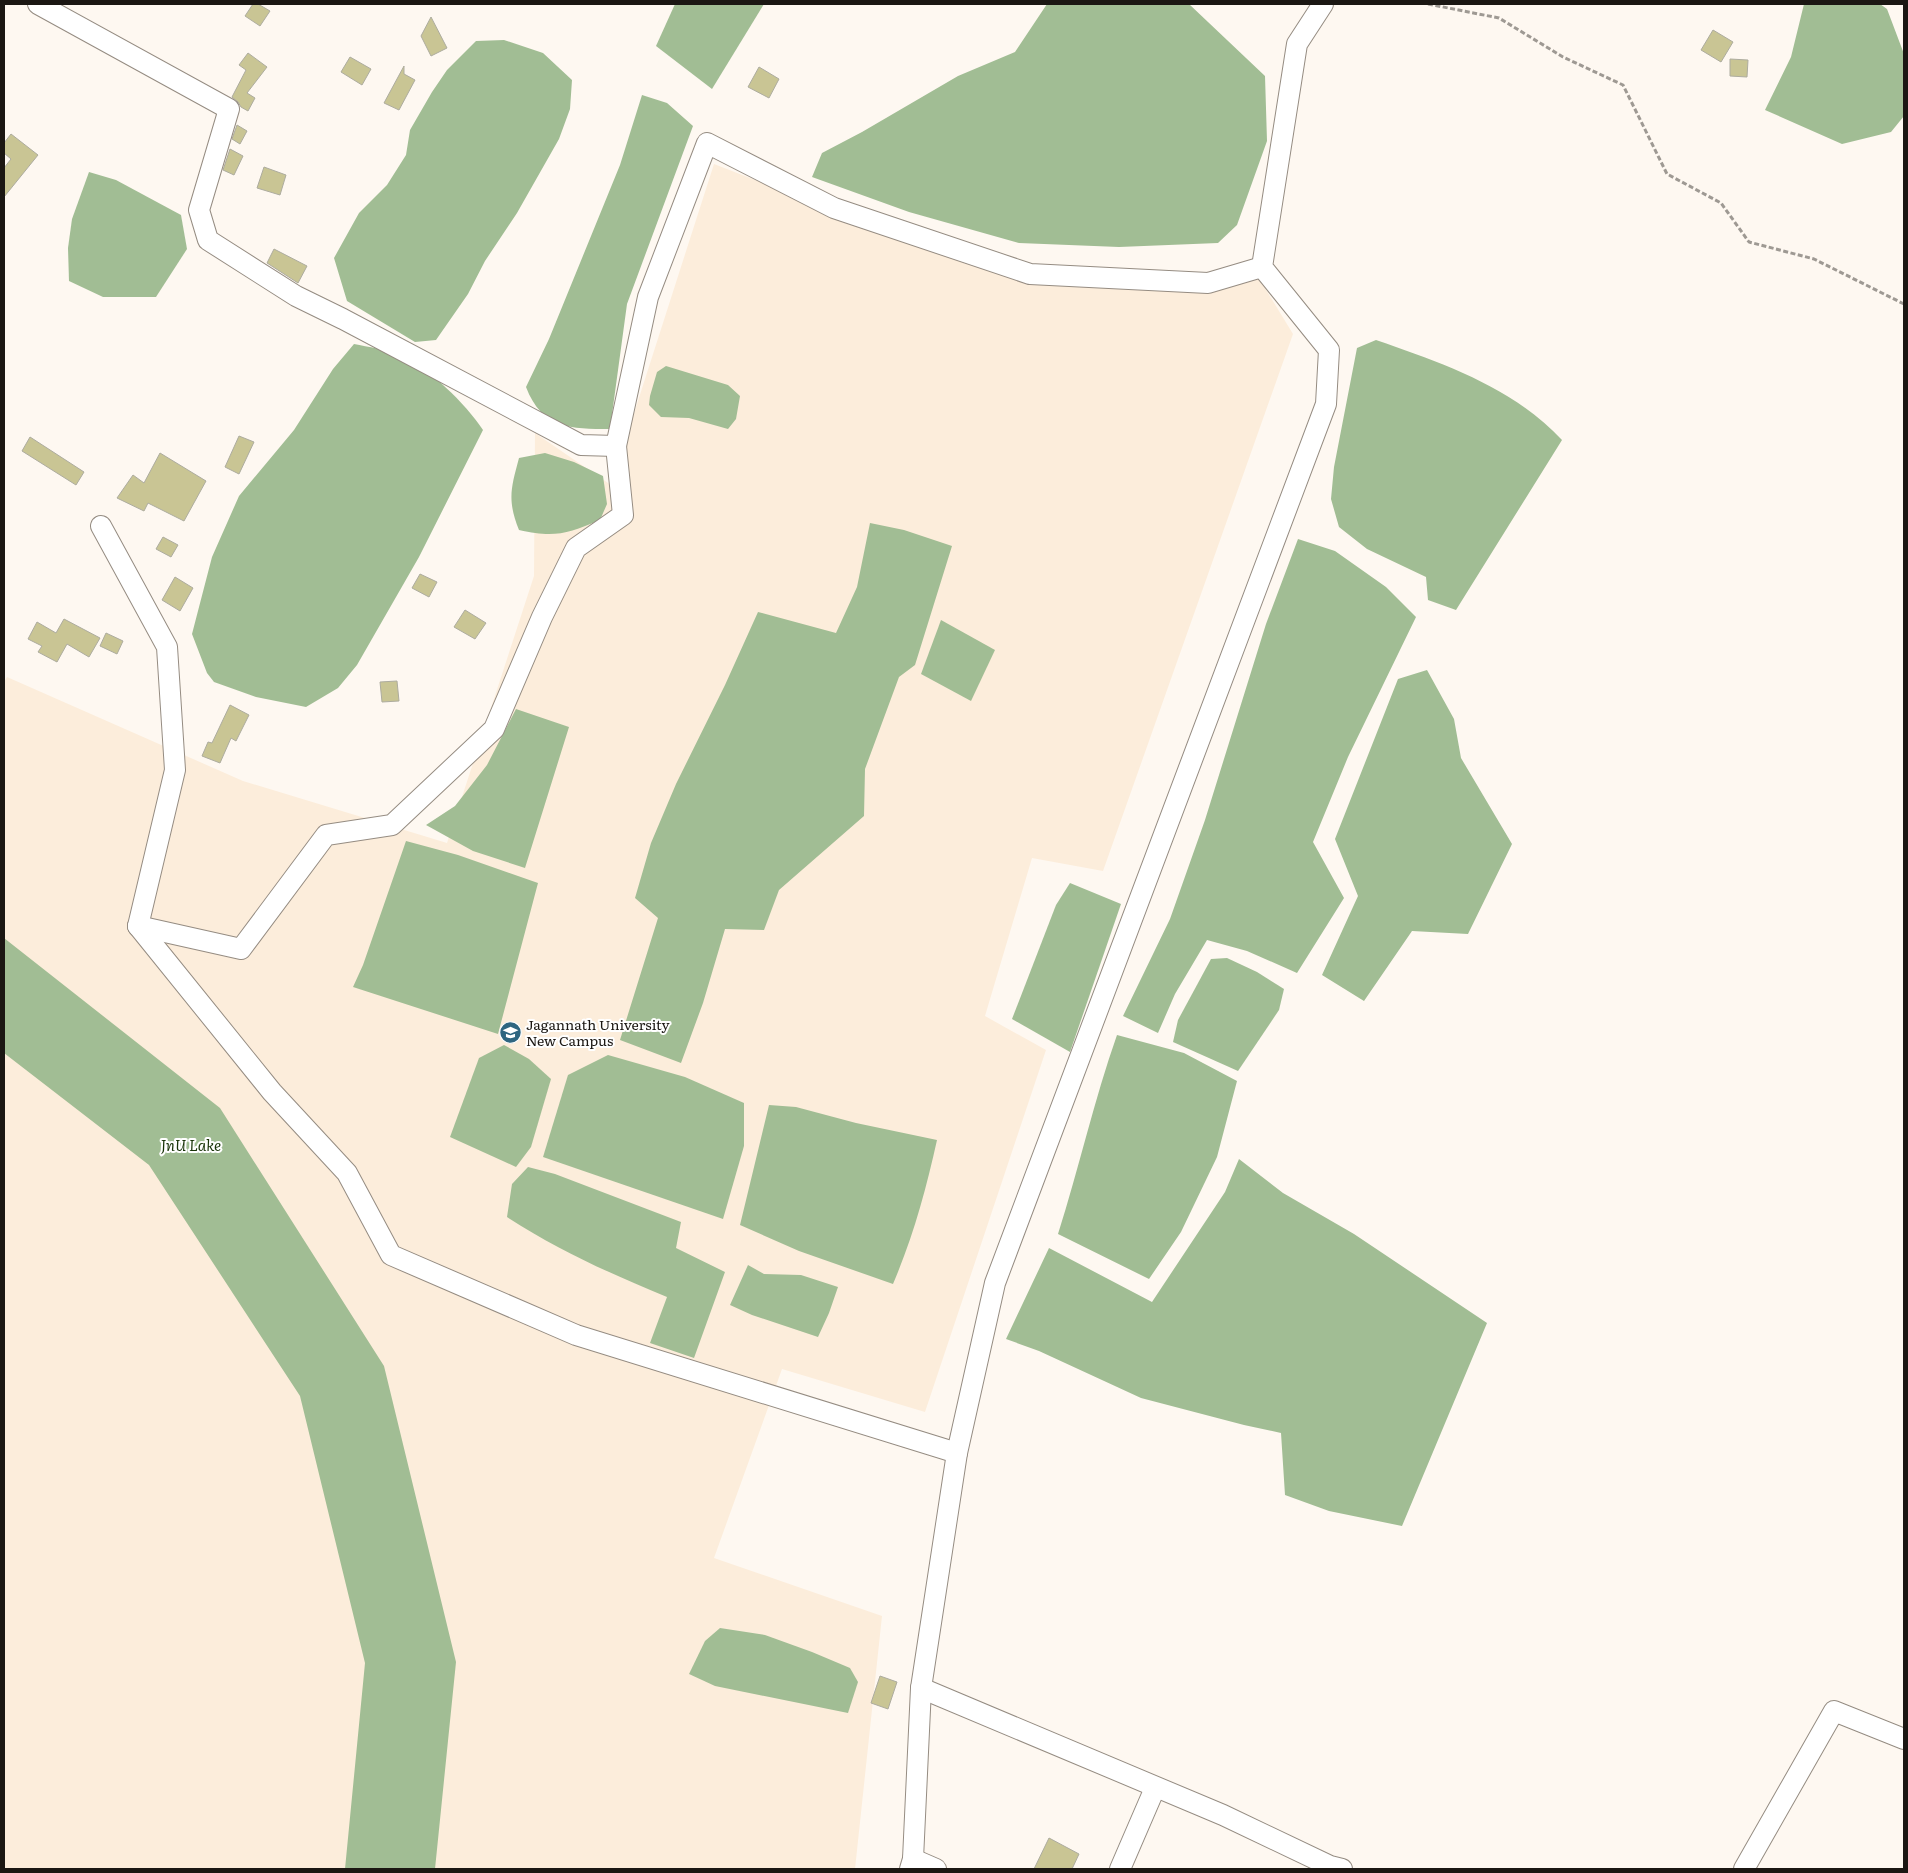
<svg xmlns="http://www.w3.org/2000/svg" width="1908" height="1873" viewBox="0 0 1908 1873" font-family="Literata,serif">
<rect width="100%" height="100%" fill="#fef8f1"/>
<path fill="#fceddb" d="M 714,164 L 981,268 L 1260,280 L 1293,334 L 1103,871 L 1032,858 L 985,1016 L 1046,1050 L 925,1412 L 782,1369 L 714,1558 L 882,1616 L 855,1869 L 4,1869 L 4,682 L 7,677 L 243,781 L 447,843 L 534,576 L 535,433 L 611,485 Z"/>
<g fill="#a1bd94">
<path d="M 675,4 L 764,4 L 712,89 L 656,46 Z"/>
<path d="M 1047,4 L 1189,4 L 1265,76 L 1267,141 L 1237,225 L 1218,243 L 1119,247 L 1019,243 L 909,212 L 812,177 L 822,153 L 862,132 L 958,76 L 1015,52 Z"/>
<path d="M 1804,4 L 1880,4 L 1887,9 L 1904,54 L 1904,116 L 1891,132 L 1842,144 L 1765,110 L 1791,57 Z"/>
<path d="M 504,40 L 543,53 L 572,80 L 570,109 L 559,139 L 517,213 L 485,261 L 468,294 L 436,340 L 415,342 L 347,301 L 334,258 L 359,213 L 387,185 L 406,155 L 410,130 L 432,92 L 447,70 L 476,41 Z"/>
<path d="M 642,95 L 667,103 L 693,126 L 627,304 L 610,429 C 571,429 542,429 526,387 L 549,339 L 620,165 Z"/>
<path d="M 89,172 L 116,180 L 181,215 L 187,249 L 156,297 L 103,297 L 69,281 L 68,248 L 72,219 Z"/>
<path d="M 1376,340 C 1442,363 1513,387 1562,440 L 1456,610 L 1428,600 L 1426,577 L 1367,549 L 1339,527 L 1331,499 L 1334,467 L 1357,348 Z"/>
<path d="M 354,344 C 368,347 386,349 400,355 C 430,369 465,403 483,430 L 419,557 L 357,665 L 338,688 L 306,707 L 256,697 L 214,682 L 207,673 L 192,634 L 212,557 L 239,496 L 294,430 L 333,369 Z"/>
<path d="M 666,366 L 728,385 L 740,396 L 736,419 L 728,429 L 689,418 L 661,417 L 649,405 L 650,396 L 657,372 Z"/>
<path d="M 545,453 L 574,462 L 603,476 L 607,504 L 600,520 C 567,534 554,538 519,530 C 507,500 511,488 519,458 Z"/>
<path d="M 870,523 L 904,530 L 952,546 L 915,665 L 899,677 L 865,769 L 864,816 L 779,890 L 764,930 L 725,929 L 703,1003 L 681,1063 L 620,1040 L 658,918 L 635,898 L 651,843 L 676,784 L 725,685 L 758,612 L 836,633 L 857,587 Z"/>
<path d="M 1298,539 L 1335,551 L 1386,587 L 1416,617 L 1348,757 L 1313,842 L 1344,898 L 1297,973 L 1247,951 L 1207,940 L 1175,994 L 1158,1033 L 1123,1016 L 1170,919 L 1205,820 L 1266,624 Z"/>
<path d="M 941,620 L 995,650 L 971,701 L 921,674 Z"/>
<path d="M 1427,670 L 1454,719 L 1461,758 L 1512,844 L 1468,934 L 1412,931 L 1364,1001 L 1322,975 L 1358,896 L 1335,839 L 1398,679 Z"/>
<path d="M 516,709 L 569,727 L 525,868 L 473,851 L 426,825 L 455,806 L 487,765 Z"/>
<path d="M 406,841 L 458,855 L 538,883 L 498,1034 L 353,987 L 363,965 Z"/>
<path d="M 1070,883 L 1121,904 L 1070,1052 L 1012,1019 L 1056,905 Z"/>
<path d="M 4,938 L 220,1108 L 384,1366 L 456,1662 L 435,1869 L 345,1869 L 365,1663 L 300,1396 L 149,1165 L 4,1053 Z"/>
<path d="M 1227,958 L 1257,972 L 1284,989 L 1279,1010 L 1238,1071 L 1173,1042 L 1178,1020 L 1211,959 Z"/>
<path d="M 1117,1035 L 1184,1053 L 1237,1081 L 1217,1157 L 1181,1232 L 1149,1279 L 1058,1234 C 1079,1168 1094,1100 1117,1035 Z"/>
<path d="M 504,1045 L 529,1059 L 551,1079 L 531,1147 L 516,1167 L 450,1137 L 479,1058 Z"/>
<path d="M 608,1055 L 685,1077 L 744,1103 L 744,1146 L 723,1219 L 543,1157 L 568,1075 Z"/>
<path d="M 769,1105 L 796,1107 L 856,1123 L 937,1140 C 926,1190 913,1237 893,1284 L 799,1251 L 740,1225 Z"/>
<path d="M 1239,1159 L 1283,1193 L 1354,1234 L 1487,1323 L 1402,1526 L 1329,1511 L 1285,1495 L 1281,1433 L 1244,1425 L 1141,1398 L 1039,1351 L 1006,1339 L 1049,1248 L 1152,1302 L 1225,1192 Z"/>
<path d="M 528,1167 L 555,1174 L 681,1222 L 676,1248 L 725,1272 L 694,1358 L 650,1343 L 667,1297 C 609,1273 560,1251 507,1217 L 512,1184 Z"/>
<path d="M 748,1265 L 764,1274 L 801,1275 L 838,1287 L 829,1313 L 818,1337 L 752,1315 L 730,1305 Z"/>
<path d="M 720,1628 L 765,1635 L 812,1652 L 850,1668 L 858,1682 L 848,1713 L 715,1686 L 689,1674 L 705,1641 Z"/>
</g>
<g fill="#c9c594" stroke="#adac9f">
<path d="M 253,4 L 258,4 L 270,11 L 260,26 L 245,16 Z"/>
<path d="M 431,17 L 447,48 L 431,56 L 421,36 Z"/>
<path d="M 1713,30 L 1733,42 L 1721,62 L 1701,50 Z"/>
<path d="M 248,53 L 267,67 L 247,93 L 255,98 L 248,111 L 241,107 L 238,102 L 232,97 L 246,70 L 239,65 Z"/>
<path d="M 350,57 L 371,69 L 362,85 L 341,72 Z"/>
<path d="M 1730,59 L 1748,60 L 1747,77 L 1730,76 Z"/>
<path d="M 404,66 L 404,74 L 415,80 L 399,110 L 384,103 Z"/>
<path d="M 759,67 L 779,79 L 769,98 L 748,87 Z"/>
<path d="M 237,125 L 247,131 L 240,144 L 232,139 Z"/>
<path d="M 11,134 L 38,155 L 4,197 L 4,168 L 11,159 L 4,153 L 4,143 Z"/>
<path d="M 230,149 L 243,156 L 234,175 L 223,170 Z"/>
<path d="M 264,167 L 286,175 L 280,195 L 257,188 Z"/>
<path d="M 274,249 L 307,266 L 298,283 L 267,263 Z"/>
<path d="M 239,436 L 254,442 L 239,474 L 225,467 Z"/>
<path d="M 30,437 L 84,472 L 76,485 L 22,451 Z"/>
<path d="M 160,453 L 206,481 L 184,521 L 148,503 L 144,511 L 117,498 L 133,475 L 144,483 Z"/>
<path d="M 163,537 L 178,545 L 171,557 L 156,549 Z"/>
<path d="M 420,574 L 437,582 L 429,597 L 412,588 Z"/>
<path d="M 175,577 L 193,588 L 180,611 L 162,600 Z"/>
<path d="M 465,610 L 486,623 L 475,639 L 454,627 Z"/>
<path d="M 64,619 L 100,638 L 89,657 L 67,644 L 57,662 L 38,652 L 42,646 L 28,639 L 37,622 L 56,633 Z"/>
<path d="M 106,633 L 123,641 L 117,654 L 100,646 Z"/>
<path d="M 397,681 L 399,701 L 382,702 L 380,682 Z"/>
<path d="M 230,705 L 249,715 L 236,741 L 231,738 L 220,763 L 202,756 L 208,742 L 212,743 Z"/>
<path d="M 880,1676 L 897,1682 L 888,1709 L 871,1703 Z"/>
<path d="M 1049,1838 L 1079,1854 L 1072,1869 L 1034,1869 Z"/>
</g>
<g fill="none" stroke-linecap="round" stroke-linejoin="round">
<defs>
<g id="minor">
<path d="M 38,4 L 229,109 L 199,210 L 208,240 L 296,296 L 343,319 L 581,445 L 616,446 L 648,297 L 707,143 L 834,208 L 1030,274 L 1208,283 L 1262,267"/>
<path d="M 101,526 L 167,647 L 175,770 L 138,926"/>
<path d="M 138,926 L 272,1092 L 347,1173 L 391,1255 L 576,1335 L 957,1453"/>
<path d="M 138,926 L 241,949 L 326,835 L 392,825 L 494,729 L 542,617 L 576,548 L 623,515 L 616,446"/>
<path d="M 921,1688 L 1223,1815 L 1330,1866 L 1342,1869"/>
<path d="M 913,1859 L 936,1869"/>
<path d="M 910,1869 L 913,1859 L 921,1688 L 957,1453 L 995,1283 L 1326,404 L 1329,350 L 1262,267 L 1297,44 L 1323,4"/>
<path d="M 1120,1869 L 1155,1788"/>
<path d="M 1744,1869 L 1834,1711 L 1904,1739"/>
</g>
</defs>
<use href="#minor" stroke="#958c82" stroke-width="22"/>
<path stroke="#9e9993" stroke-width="3" stroke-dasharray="5 2.5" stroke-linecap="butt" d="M 1428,4 L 1499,18 L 1563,57 L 1623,85 L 1667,174 L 1721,203 L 1749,242 L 1814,259 L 1904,304"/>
<use href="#minor" stroke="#fff" stroke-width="20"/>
</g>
<defs>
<symbol id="university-disc" viewBox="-11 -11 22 22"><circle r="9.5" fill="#2e6580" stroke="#fff"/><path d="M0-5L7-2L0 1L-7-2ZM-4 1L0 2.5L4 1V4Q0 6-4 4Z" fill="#fff"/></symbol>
</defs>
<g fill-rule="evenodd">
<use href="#university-disc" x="498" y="1020" width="25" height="25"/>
</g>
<g text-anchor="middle" stroke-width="4" stroke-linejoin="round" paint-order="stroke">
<g font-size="14" fill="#1b1713" stroke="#fff" text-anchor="start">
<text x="526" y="1030">Jagannath University<tspan x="526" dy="16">New Campus</tspan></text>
</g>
<g font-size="15" font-style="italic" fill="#173206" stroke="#fff">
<text x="191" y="1151">JnU Lake</text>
</g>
</g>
<rect width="1908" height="1873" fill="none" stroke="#1b1713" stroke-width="10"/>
</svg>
